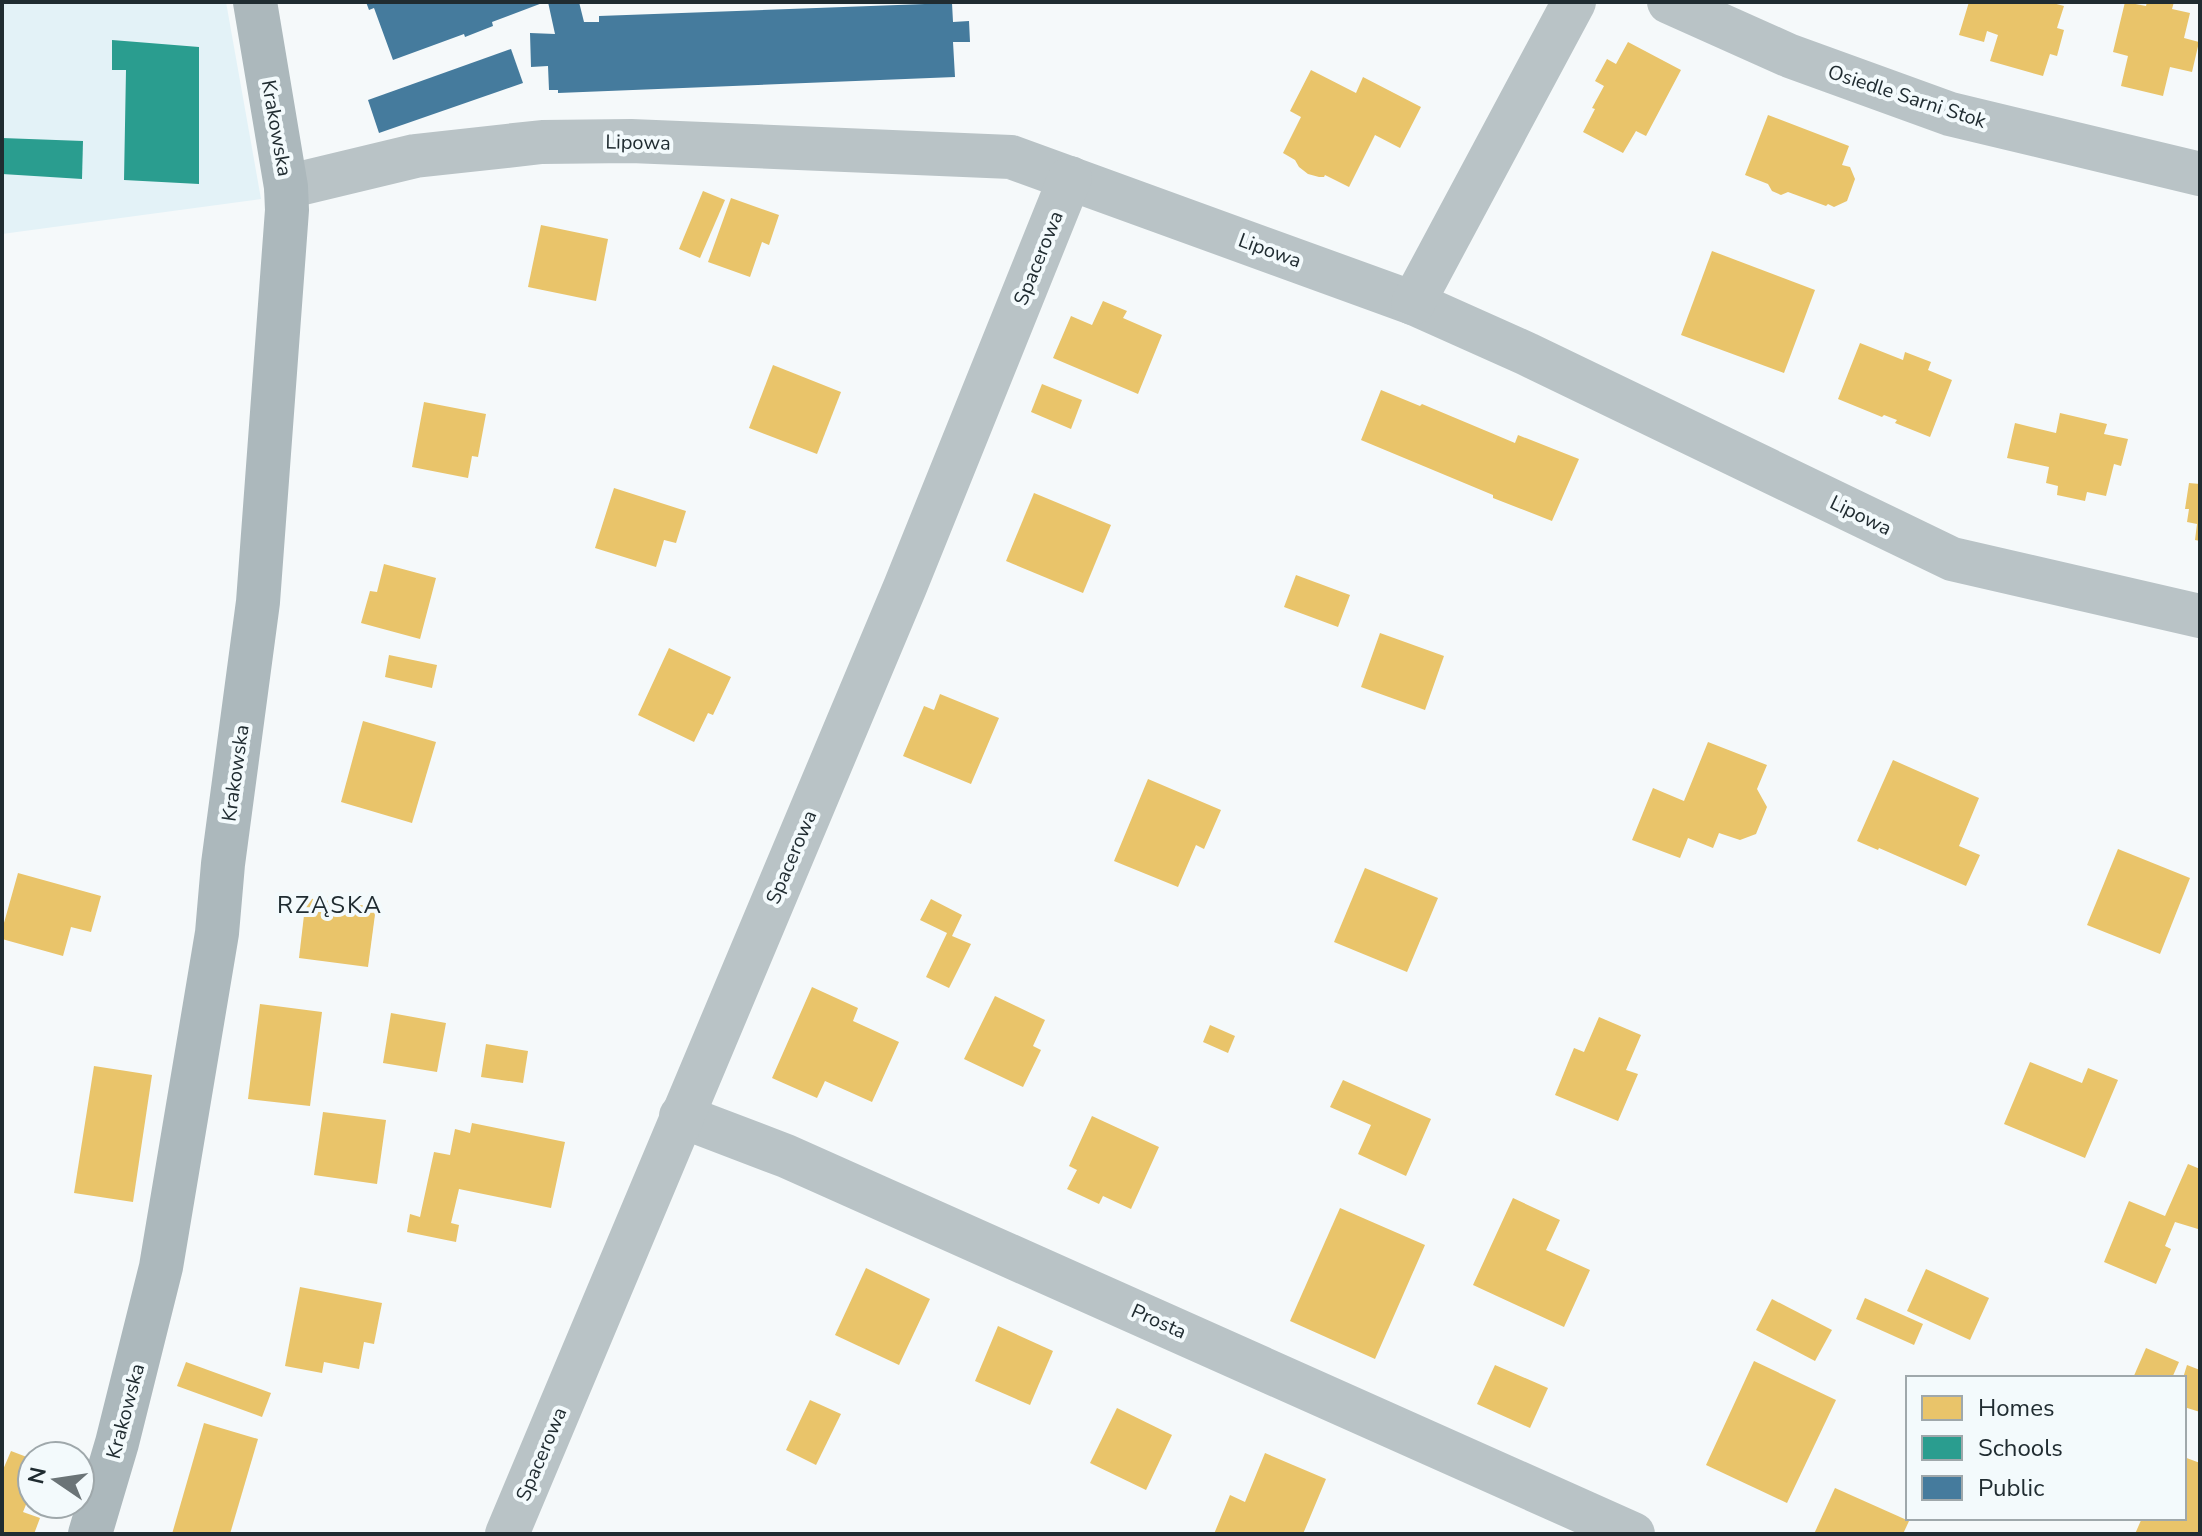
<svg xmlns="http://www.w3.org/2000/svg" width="2202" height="1536" viewBox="0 0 2202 1536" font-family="'Nunito Sans',sans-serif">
<rect width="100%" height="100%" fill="#f5f9fa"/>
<path fill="#e3f2f7" d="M 2,2 L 226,2 L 261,199 L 2,234 Z"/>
<g fill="#e9c46a">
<path d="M 1969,2 L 2049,2 L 2064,6 L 2057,28 L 2064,30 L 2057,56 L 2050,54 L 2043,76 L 1990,61 L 1998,35 L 1987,31 L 1984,42 L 1959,35 Z"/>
<path d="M 2125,2 L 2146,6 L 2147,2 L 2174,2 L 2172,9 L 2190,13 L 2184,38 L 2199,42 L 2192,72 L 2170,67 L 2163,96 L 2121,86 L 2128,56 L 2113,52 Z"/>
<path d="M 1628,42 L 1681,70 L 1646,136 L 1636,131 L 1623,153 L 1583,132 L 1595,109 L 1592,108 L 1604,86 L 1595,81 L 1607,59 L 1616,64 Z"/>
<path d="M 1311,70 L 1356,93 L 1363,77 L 1421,107 L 1400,148 L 1375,135 L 1349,187 L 1325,175 L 1324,177 L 1319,177 L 1308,174 L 1299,167 L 1295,160 L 1283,153 L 1301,117 L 1290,111 Z"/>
<path d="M 1768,115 L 1849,146 L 1842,165 L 1850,167 L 1855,179 L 1847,201 L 1834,207 L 1828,204 L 1826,206 L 1788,192 L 1781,195 L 1772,191 L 1768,184 L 1745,175 Z"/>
<path d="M 703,191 L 725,200 L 700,258 L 679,249 Z"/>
<path d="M 731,198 L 779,215 L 769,245 L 762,242 L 750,277 L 708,262 Z"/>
<path d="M 541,225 L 608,239 L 596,301 L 528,287 Z"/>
<path d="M 1712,251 L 1815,290 L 1784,373 L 1681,335 Z"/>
<path d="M 1103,301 L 1127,311 L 1123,318 L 1162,335 L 1138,394 L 1053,358 L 1071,316 L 1092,325 Z"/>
<path d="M 1860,343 L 1903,360 L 1905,352 L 1931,362 L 1928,370 L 1952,380 L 1930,437 L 1895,423 L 1897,420 L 1884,415 L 1882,417 L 1838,399 Z"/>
<path d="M 773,365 L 841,392 L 817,454 L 749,428 Z"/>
<path d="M 1042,384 L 1082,400 L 1071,429 L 1031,412 Z"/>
<path d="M 1381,390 L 1420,406 L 1422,404 L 1515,443 L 1518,435 L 1579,459 L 1552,521 L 1493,498 L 1493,495 L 1361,440 Z"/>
<path d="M 424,402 L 486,414 L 478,457 L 472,456 L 468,478 L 412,467 Z"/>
<path d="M 2060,413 L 2107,424 L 2104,434 L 2128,439 L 2121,466 L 2114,464 L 2106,496 L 2087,492 L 2085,501 L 2057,495 L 2058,486 L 2046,483 L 2049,467 L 2007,458 L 2015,423 L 2056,433 Z"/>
<path d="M 2189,483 L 2200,484 L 2200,541 L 2195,540 L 2197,524 L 2187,522 L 2189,509 L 2185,509 Z"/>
<path d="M 614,488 L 686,511 L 676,543 L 664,540 L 656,567 L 595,548 Z"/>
<path d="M 1034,493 L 1111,525 L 1083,593 L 1006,561 Z"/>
<path d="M 384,564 L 436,578 L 420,639 L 361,623 L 370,591 L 377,592 Z"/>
<path d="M 1296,575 L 1350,595 L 1338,627 L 1284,607 Z"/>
<path d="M 1380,633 L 1444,656 L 1425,710 L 1361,687 Z"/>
<path d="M 669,648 L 731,677 L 713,715 L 708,713 L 694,742 L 638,715 Z"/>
<path d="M 389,655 L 437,665 L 432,688 L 385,677 Z"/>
<path d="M 940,694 L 999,718 L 971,784 L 903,756 L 924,706 L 934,710 Z"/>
<path d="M 363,721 L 436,742 L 412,823 L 341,802 Z"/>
<path d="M 1708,742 L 1767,765 L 1757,789 L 1767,807 L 1756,834 L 1740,840 L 1719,833 L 1713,848 L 1688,838 L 1680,858 L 1632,840 L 1653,788 L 1684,801 Z"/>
<path d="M 1893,760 L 1979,798 L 1959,846 L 1980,855 L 1966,886 L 1879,848 L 1878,850 L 1857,841 Z"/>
<path d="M 1148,779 L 1221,810 L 1204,849 L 1196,845 L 1178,887 L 1114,861 Z"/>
<path d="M 2118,849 L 2190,878 L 2160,954 L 2087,925 Z"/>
<path d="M 1365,868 L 1438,898 L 1407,972 L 1334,942 Z"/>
<path d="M 18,873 L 101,896 L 91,932 L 71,927 L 63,956 L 2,939 L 2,930 Z"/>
<path d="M 306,898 L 376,907 L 368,967 L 299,958 Z"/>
<path d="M 931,899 L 962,915 L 952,936 L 971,944 L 949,988 L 926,977 L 947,933 L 920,920 Z"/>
<path d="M 812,987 L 858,1008 L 853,1021 L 899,1042 L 872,1102 L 825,1081 L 817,1098 L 772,1078 Z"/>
<path d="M 995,996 L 1045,1020 L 1033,1046 L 1041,1050 L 1023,1087 L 964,1059 Z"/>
<path d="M 260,1004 L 322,1012 L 310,1106 L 248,1099 Z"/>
<path d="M 391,1013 L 446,1023 L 437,1072 L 383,1063 Z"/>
<path d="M 1599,1017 L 1641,1035 L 1626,1070 L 1638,1074 L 1618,1121 L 1555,1095 L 1574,1048 L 1584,1052 Z"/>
<path d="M 1210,1025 L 1235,1036 L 1228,1053 L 1203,1042 Z"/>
<path d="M 486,1044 L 528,1051 L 523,1083 L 481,1077 Z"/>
<path d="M 2030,1062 L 2082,1083 L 2088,1068 L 2118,1080 L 2085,1158 L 2004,1124 Z"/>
<path d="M 94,1066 L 152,1075 L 133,1202 L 74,1193 Z"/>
<path d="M 1343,1080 L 1431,1119 L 1406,1176 L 1358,1154 L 1371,1125 L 1330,1107 Z"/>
<path d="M 323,1112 L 386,1120 L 377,1184 L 314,1175 Z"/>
<path d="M 1092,1116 L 1159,1147 L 1131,1209 L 1103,1196 L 1099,1204 L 1067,1189 L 1077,1170 L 1069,1166 Z"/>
<path d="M 472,1123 L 565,1142 L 551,1208 L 459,1189 L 451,1223 L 459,1225 L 456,1242 L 407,1232 L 410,1214 L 420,1217 L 434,1152 L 450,1155 L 455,1129 L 470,1133 Z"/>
<path d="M 2188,1164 L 2200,1169 L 2200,1225 L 2198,1229 L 2175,1222 L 2165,1246 L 2171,1249 L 2156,1284 L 2104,1262 L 2129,1201 L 2165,1216 Z"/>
<path d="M 1513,1198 L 1560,1220 L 1546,1250 L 1590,1270 L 1564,1327 L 1473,1285 Z"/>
<path d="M 1340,1208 L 1425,1245 L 1375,1359 L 1290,1321 Z"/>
<path d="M 866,1268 L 930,1299 L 899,1365 L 835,1335 Z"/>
<path d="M 1926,1269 L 1989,1298 L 1970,1340 L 1907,1311 Z"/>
<path d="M 300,1287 L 382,1303 L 374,1344 L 364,1342 L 359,1369 L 324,1362 L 322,1373 L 285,1366 Z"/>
<path d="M 1865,1298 L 1923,1324 L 1914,1345 L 1856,1319 Z"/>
<path d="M 1772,1299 L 1832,1330 L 1815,1361 L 1756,1330 Z"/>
<path d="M 998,1326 L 1053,1351 L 1030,1405 L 975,1381 Z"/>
<path d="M 2146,1348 L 2179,1362 L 2172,1378 L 2133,1378 Z"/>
<path d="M 1754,1361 L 1836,1400 L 1787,1503 L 1706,1465 Z"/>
<path d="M 186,1362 L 271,1393 L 262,1417 L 177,1386 Z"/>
<path d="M 1495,1365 L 1548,1388 L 1530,1428 L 1477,1404 Z"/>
<path d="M 2187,1365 L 2200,1370 L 2200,1412 L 2184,1407 L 2183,1378 Z"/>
<path d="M 810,1400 L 841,1414 L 816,1465 L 786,1450 Z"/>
<path d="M 1117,1408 L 1172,1435 L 1146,1490 L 1090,1463 Z"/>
<path d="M 204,1423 L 258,1439 L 230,1534 L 172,1534 Z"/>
<path d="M 11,1451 L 32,1459 L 32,1490 L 23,1512 L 40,1518 L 34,1534 L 2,1534 L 2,1472 Z"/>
<path d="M 1265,1453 L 1326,1479 L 1303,1534 L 1214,1534 L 1230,1495 L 1245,1502 Z"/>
<path d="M 2184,1457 L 2200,1463 L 2200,1534 L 2135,1534 L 2142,1518 L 2184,1518 Z"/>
<path d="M 1835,1488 L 1909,1521 L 1903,1534 L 1814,1534 Z"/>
</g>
<g fill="#2a9d8f">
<path d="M 112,40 L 199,47 L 199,184 L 124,180 L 126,70 L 112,70 Z"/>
<path d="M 2,138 L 83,141 L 82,179 L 2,174 Z"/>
</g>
<g fill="#457b9d">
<path d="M 366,2 L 545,2 L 492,22 L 493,26 L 465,37 L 464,34 L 393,60 L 374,8 L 369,10 Z"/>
<path d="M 548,2 L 579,2 L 584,22 L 599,22 L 599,16 L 952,3 L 953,22 L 969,21 L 970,42 L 953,42 L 955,77 L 558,93 L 558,90 L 549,90 L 548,66 L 531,67 L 530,33 L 555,34 Z"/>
<path d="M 511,49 L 523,83 L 379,133 L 368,100 Z"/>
</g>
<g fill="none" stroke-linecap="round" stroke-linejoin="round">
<g stroke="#b9c3c6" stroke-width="44">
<path d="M 1669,2 L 1790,56 L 1950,114 L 2200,174"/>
<path d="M 286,187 L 415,156 L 542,142 L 631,141 L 1011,157 L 1413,303 L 1527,354 L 1952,559 L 2200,616"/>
<path d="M 1413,303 L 1574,2"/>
<path d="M 681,1116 L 786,1156 L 1633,1534"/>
<path d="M 507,1534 L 905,587 L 1070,178"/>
</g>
<path stroke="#acb8bc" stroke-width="44" d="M 90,1534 L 117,1443 L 161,1267 L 217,933 L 223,864 L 258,602 L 287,210 L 286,187 L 255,2"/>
</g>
<g text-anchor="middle" stroke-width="8" stroke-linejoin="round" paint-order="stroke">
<g font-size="20" fill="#202c31" stroke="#f3fafc">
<text transform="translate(1907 96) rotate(18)" y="7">Osiedle Sarni Stok</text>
<text transform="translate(277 128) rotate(80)" y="7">Krakowska</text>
<text transform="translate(638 142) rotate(1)" y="7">Lipowa</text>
<text transform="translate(1270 250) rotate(20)" y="7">Lipowa</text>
<text transform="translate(1038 258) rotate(-68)" y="7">Spacerowa</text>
<text transform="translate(1861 515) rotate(26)" y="7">Lipowa</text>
<text transform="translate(235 773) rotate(-82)" y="7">Krakowska</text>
<text transform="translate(791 857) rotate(-67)" y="7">Spacerowa</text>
<text transform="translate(1159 1321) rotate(24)" y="7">Prosta</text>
<text transform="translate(125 1411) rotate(-75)" y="7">Krakowska</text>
<text transform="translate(541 1454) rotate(-67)" y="7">Spacerowa</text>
</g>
<g font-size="24" letter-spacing="2" fill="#202c31" stroke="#f3fafc">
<text x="330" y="913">RZĄSKA</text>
</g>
</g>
<rect width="2202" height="1536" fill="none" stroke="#202c31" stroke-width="8"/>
<rect x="1906" y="1376" width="280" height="144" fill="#f3fafc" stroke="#9fa8ab" stroke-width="2"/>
<rect x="1922" y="1396" width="40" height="24" fill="#e9c46a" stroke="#9fa8ab" stroke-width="2"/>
<text x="1978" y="1416" font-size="24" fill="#202c31">Homes</text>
<rect x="1922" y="1436" width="40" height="24" fill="#2a9d8f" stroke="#9fa8ab" stroke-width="2"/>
<text x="1978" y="1456" font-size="24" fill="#202c31">Schools</text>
<rect x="1922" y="1476" width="40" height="24" fill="#457b9d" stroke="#9fa8ab" stroke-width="2"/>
<text x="1978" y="1496" font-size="24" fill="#202c31">Public</text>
<g transform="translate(56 1480) rotate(283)"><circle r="38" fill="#f3fafc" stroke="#9fa8ab" stroke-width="2"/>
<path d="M0-6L14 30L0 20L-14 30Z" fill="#6b7477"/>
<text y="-12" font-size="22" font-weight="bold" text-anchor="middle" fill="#202c31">N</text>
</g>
</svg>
